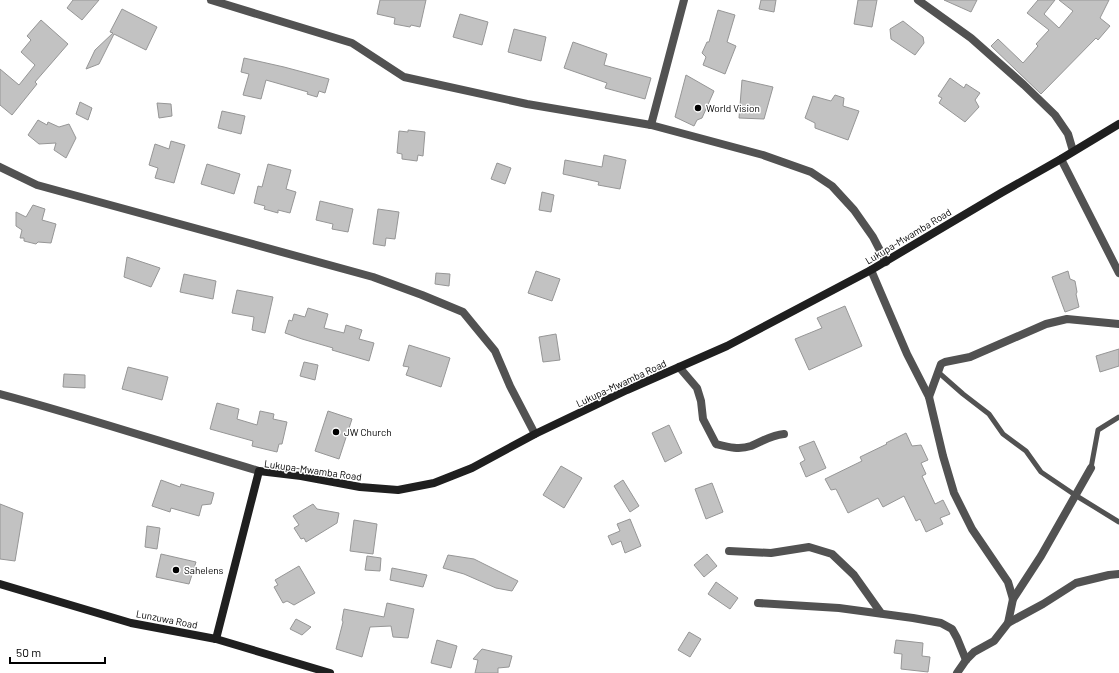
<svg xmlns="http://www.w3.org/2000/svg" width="1119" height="673" viewBox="0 0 1119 673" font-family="Barlow,sans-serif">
<rect width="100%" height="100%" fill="#fff"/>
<g fill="#c2c2c2" stroke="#969696">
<path d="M 73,0 L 99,0 L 82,20 L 67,8 Z"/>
<path d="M 380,0 L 426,0 L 420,27 L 411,25 L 410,27 L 394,24 L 395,18 L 377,14 Z"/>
<path d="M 761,0 L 776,0 L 774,12 L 759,9 Z"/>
<path d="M 858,0 L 877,0 L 872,27 L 854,24 Z"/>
<path d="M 944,0 L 977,0 L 971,12 Z"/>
<path d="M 1038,0 L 1055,0 L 1044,14 L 1059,28 L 1073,11 L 1059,0 L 1109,0 L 1100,18 L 1110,26 L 1098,40 L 1096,38 L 1041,94 L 991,46 L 998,39 L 1023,63 L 1038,46 L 1036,44 L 1049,30 L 1027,13 Z"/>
<path d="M 122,9 L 157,27 L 146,50 L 114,34 L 99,64 L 86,69 L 95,50 L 113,33 L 110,32 Z"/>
<path d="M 718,10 L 735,15 L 727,42 L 736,46 L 725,74 L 703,65 L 706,57 L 702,53 L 707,42 L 709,42 Z"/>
<path d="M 460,14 L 488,22 L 482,45 L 453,37 Z"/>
<path d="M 41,20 L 68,44 L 35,82 L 37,84 L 12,115 L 0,105 L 0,69 L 19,85 L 35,65 L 21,52 L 31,40 L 27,36 Z"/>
<path d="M 903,21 L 923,37 L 924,43 L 915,55 L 891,39 L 890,29 Z"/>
<path d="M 514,29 L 546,37 L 541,61 L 508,52 Z"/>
<path d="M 573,42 L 607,54 L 604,65 L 651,78 L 645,99 L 605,88 L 607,83 L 564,68 Z"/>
<path d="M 244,58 L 284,67 L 329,79 L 325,93 L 319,91 L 317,97 L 307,94 L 308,92 L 266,80 L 261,99 L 243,95 L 249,74 L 241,72 Z"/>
<path d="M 686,75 L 714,91 L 702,118 L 697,120 L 694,126 L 675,117 Z"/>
<path d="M 950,78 L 964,88 L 966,84 L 980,93 L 975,100 L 979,107 L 965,122 L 939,103 L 942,98 L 938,96 Z"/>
<path d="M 742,80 L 773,87 L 764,119 L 739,118 Z"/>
<path d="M 835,95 L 844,98 L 843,106 L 859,111 L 848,140 L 815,128 L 815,123 L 805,118 L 813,96 L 831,101 Z"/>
<path d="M 80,102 L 92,108 L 88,120 L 76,114 Z"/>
<path d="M 157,103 L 171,104 L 172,116 L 159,118 Z"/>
<path d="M 222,111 L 245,116 L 241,134 L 218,128 Z"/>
<path d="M 38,120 L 47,125 L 48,122 L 59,127 L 69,124 L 76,138 L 66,158 L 54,150 L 56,143 L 39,144 L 28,135 Z"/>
<path d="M 408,130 L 425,132 L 423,156 L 418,155 L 417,161 L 402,159 L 402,154 L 397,153 L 399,131 L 408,132 Z"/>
<path d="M 171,141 L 185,145 L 174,183 L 155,178 L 158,168 L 149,165 L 155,144 L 169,149 Z"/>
<path d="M 604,155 L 626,160 L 620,189 L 598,185 L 599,182 L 563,174 L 565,160 L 602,167 Z"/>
<path d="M 497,163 L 511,168 L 505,184 L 491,179 Z"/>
<path d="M 207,164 L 240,174 L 234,194 L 201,184 Z"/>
<path d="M 268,164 L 291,170 L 286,189 L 296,192 L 290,213 L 278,210 L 278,213 L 264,209 L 265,206 L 254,203 L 258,186 L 262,187 Z"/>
<path d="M 542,192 L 554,195 L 551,212 L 539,210 Z"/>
<path d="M 320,201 L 353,209 L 348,232 L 332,229 L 333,224 L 316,220 Z"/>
<path d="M 33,205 L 45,209 L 42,220 L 56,224 L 51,243 L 38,242 L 36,244 L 24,241 L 24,238 L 20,238 L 22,230 L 16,226 L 16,212 L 26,217 Z"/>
<path d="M 378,209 L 399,212 L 395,239 L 386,238 L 385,246 L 373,244 Z"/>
<path d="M 127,257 L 160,268 L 151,287 L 124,277 Z"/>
<path d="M 536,271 L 560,279 L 552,301 L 528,293 Z"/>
<path d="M 1068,271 L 1070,279 L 1075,281 L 1077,292 L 1076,294 L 1079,307 L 1065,312 L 1052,277 Z"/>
<path d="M 436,273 L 450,274 L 449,286 L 435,284 Z"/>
<path d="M 184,274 L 216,281 L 213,299 L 180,292 Z"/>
<path d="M 237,290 L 273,297 L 265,333 L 252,330 L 254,317 L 232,313 Z"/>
<path d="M 845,306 L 862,346 L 809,370 L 795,339 L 822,328 L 817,318 Z"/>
<path d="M 308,308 L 328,314 L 324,328 L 344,333 L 346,325 L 362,330 L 359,339 L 374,343 L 369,361 L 332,350 L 333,348 L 302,339 L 285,333 L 289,320 L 292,321 L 294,314 L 305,317 Z"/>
<path d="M 556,334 L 560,360 L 543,362 L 539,337 Z"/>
<path d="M 409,345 L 450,358 L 441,387 L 406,375 L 409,367 L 403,366 Z"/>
<path d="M 1119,349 L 1119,366 L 1100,372 L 1096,356 Z"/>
<path d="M 304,362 L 318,365 L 315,380 L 300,376 Z"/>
<path d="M 128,367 L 168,377 L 162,400 L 122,389 Z"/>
<path d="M 64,374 L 85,375 L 85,388 L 63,387 Z"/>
<path d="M 217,403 L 239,409 L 237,419 L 257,425 L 260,411 L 274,414 L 273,419 L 287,422 L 282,444 L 279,444 L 277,452 L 252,446 L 253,441 L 210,429 Z"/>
<path d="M 328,411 L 352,419 L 339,459 L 315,451 Z"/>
<path d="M 669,425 L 682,453 L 665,462 L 652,433 Z"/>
<path d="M 906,433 L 912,446 L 921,445 L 928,460 L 921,463 L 926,474 L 922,476 L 935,504 L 943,500 L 950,514 L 940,518 L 943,524 L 926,532 L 920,519 L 916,521 L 904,496 L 883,507 L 878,498 L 848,513 L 836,489 L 831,490 L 825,479 L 862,461 L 860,457 L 887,444 L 886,443 Z"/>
<path d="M 814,441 L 826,468 L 806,477 L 800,463 L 805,460 L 799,447 Z"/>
<path d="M 561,466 L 582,478 L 564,508 L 543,495 Z"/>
<path d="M 161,480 L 180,487 L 181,484 L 214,493 L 211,504 L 202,505 L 199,516 L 171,508 L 170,512 L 152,506 Z"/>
<path d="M 623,480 L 639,506 L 630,512 L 614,486 Z"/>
<path d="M 712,483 L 723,512 L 706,519 L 695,489 Z"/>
<path d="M 0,504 L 23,513 L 15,561 L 0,559 Z"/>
<path d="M 313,504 L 317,509 L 339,513 L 337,523 L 306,542 L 304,538 L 301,539 L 294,528 L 299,525 L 293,516 Z"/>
<path d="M 630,519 L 641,546 L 625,553 L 621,541 L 612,545 L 608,536 L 620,531 L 617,524 Z"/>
<path d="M 354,520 L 377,524 L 373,554 L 350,551 Z"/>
<path d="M 147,526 L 160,528 L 157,549 L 145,547 Z"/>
<path d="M 161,554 L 196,562 L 189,584 L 156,577 Z"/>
<path d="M 707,554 L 717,566 L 704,577 L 694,565 Z"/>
<path d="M 448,555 L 474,559 L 518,581 L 512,591 L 496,588 L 464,574 L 443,568 Z"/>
<path d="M 367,556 L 381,558 L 380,571 L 365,570 Z"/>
<path d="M 299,566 L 315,593 L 294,605 L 287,601 L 283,603 L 274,587 L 278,585 L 275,580 Z"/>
<path d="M 392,568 L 427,575 L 423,587 L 390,580 Z"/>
<path d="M 716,582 L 738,598 L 730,609 L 708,594 Z"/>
<path d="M 387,603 L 414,609 L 408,638 L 393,637 L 391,626 L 370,627 L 362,657 L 336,649 L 343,622 L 342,620 L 344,609 L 384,617 Z"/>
<path d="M 296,619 L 311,627 L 302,635 L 290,629 Z"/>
<path d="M 689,632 L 701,639 L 690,657 L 678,650 Z"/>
<path d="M 437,640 L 457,646 L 451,668 L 431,663 Z"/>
<path d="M 896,640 L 923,643 L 922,656 L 930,657 L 928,672 L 901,669 L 902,654 L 894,653 Z"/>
<path d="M 482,649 L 512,656 L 509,667 L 498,668 L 498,673 L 475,673 L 478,660 L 473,659 Z"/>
</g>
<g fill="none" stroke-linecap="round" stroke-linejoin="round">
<g stroke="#525252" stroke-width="5">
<path d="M 938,372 L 963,394 L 989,414 L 1003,434 L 1026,451 L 1041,472 L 1075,495 L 1119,522"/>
<path d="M 1091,468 L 1098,430 L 1119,417"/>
</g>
<g stroke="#525252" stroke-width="8">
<path d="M 211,0 L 352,43 L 404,77 L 527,104 L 651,125 L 763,155 L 811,172 L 832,186 L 854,210 L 873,237 L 886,262"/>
<path d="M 918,0 L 971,38 L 1024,85 L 1055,115 L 1068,134 L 1073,151"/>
<path d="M 651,125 L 684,0"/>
<path d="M 1061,159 L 1119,273"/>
<path d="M 0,167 L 37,185 L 373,277 L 422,295 L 463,312 L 495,351 L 510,386 L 535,434"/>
<path d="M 871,270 L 907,354 L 929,397"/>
<path d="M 679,367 L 697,388 L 701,401 L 703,419 L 716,444 C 728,447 739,450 751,446 C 763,441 771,435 784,434"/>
<path d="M 0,394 C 87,417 173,446 259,471"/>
<path d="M 729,551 L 771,553 L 809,547 L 832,554 L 854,575 L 881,613"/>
<path d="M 1013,599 L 1041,556 L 1091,468"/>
<path d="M 758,603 L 839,608 L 913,618 L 941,623 L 952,629 L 957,638 L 966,660"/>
<path d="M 1008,623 L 1043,604 L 1076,583 L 1109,575 L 1119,574"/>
<path d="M 957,673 L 966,660 L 974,652 L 994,641 L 1008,623 L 1013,599 L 1008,582 L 972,529 L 954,493 L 943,456 L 929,397 L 941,364 L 945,362 L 970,357 L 1046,324 L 1067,319 L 1119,324"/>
</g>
<g stroke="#1f1f1f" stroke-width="8">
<path d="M 0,584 L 131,623 L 216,639 L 330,673"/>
<path d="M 216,639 L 259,471 L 301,476 L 360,487 L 398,490 L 434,483 L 472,468 L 535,434 L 627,390 L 727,346 L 871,270 L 1001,193 L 1061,159 L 1119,124"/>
</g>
</g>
<g fill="#000" stroke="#fff" stroke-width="1.5">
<circle cx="698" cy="108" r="4"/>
<circle cx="336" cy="432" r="4"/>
<circle cx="176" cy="570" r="4"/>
</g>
<g text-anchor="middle" stroke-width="3" stroke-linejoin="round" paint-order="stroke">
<g font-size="10" fill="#000" stroke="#fff" text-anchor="start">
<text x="706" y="112">World Vision</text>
<text x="344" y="436">JW Church</text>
<text x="184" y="574">Sahelens</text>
</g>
<g font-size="10" fill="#000" stroke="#fff">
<text transform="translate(908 236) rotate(-31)" y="4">Lukupa-Mwamba Road</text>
<text transform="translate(621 383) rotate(-25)" y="4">Lukupa-Mwamba Road</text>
<text transform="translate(313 470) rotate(8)" y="4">Lukupa-Mwamba Road</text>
<text transform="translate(167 619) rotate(11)" y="4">Lunzuwa Road</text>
</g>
</g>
<path d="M10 657v6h95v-6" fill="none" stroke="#000000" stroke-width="2"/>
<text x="16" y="657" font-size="12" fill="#000000" stroke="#ffffff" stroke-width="3" paint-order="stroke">50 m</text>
</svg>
